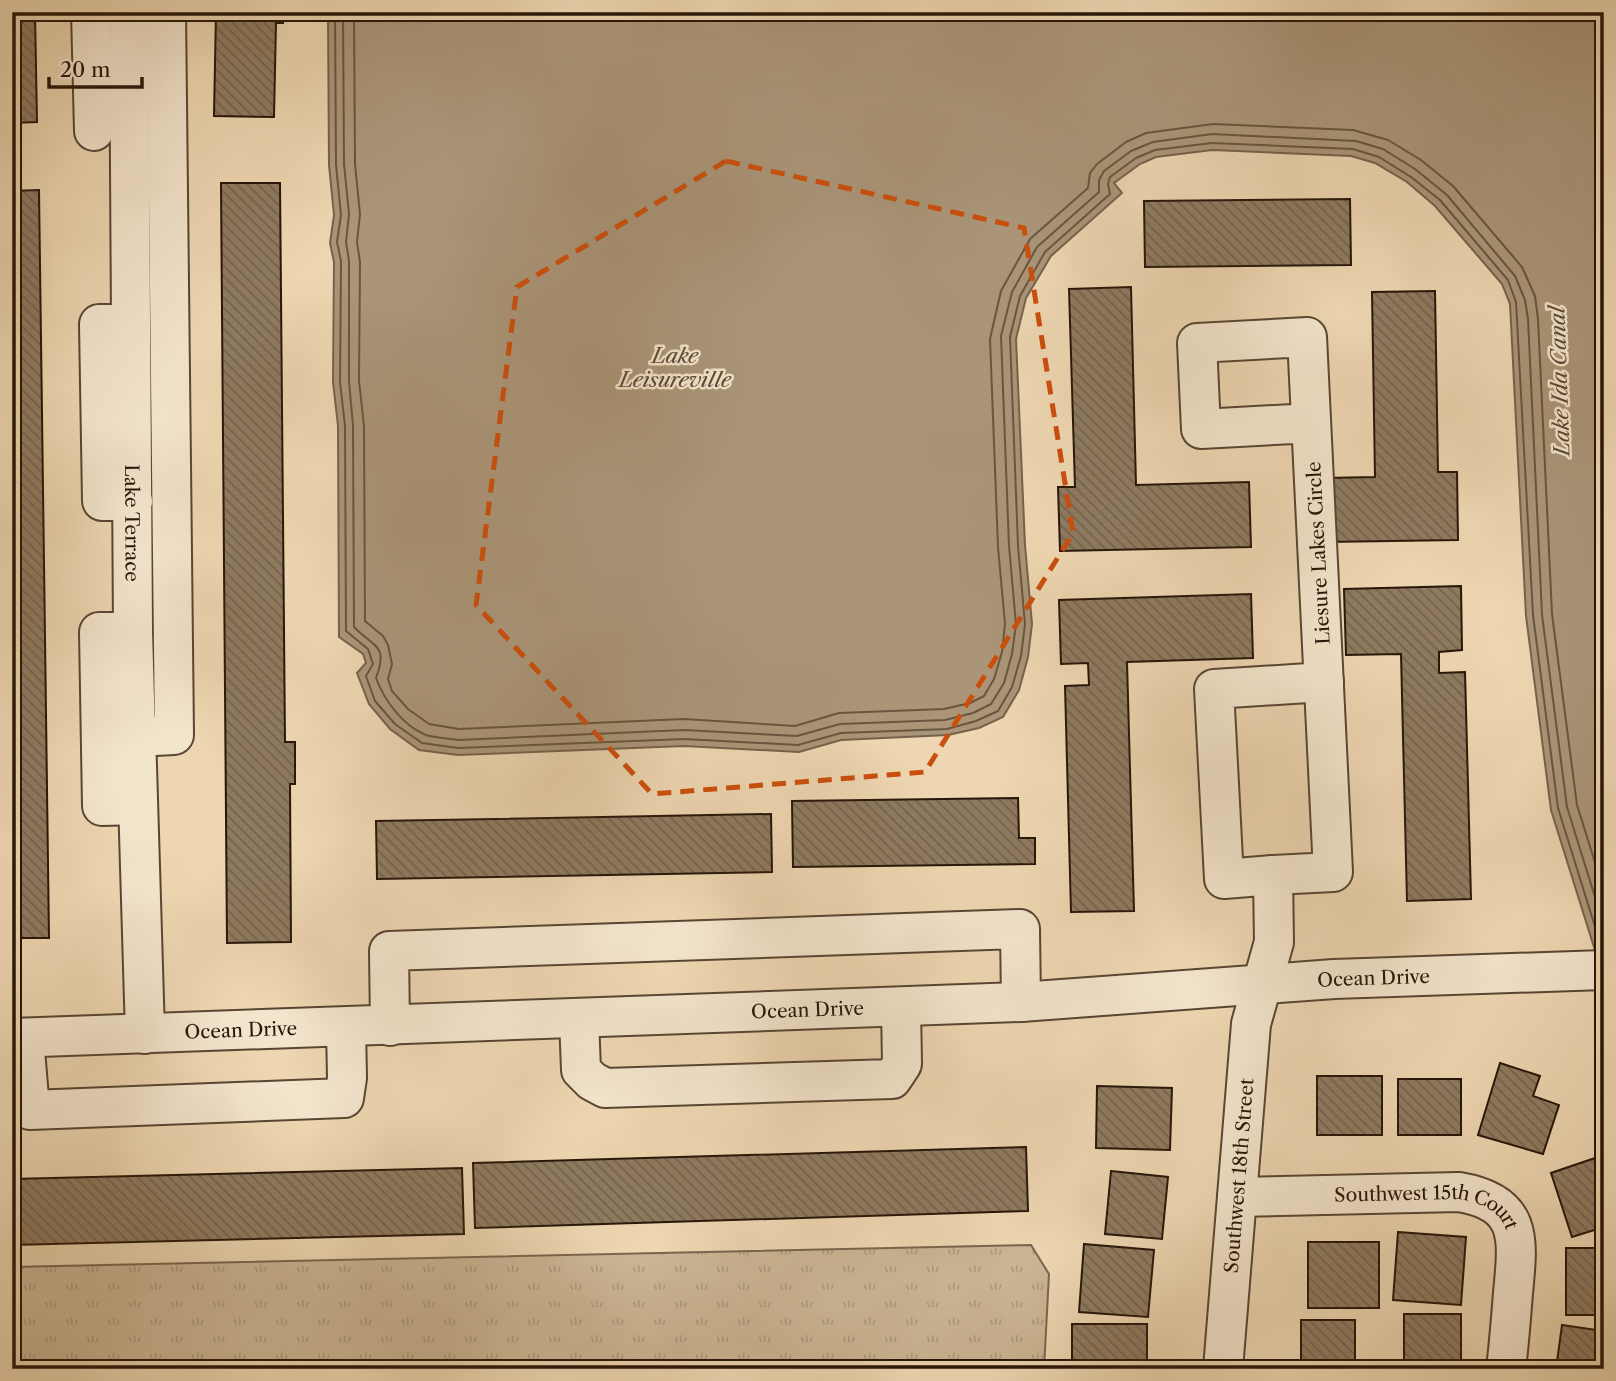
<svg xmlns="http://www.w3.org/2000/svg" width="1616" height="1381" viewBox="0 0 1616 1381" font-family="'Libre Caslon Text',serif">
<defs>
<pattern id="grass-tufts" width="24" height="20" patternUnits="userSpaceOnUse" patternTransform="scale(1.75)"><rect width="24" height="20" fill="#cbb594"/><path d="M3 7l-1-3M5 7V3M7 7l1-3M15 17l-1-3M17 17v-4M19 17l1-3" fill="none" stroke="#ae9b7e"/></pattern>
<pattern id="building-back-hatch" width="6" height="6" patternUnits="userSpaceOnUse" patternTransform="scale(1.75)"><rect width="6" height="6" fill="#8e7a60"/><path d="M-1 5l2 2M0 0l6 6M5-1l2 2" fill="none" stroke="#74634d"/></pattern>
</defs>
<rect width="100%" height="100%" fill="#edd6b1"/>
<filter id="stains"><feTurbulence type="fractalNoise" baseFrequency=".00286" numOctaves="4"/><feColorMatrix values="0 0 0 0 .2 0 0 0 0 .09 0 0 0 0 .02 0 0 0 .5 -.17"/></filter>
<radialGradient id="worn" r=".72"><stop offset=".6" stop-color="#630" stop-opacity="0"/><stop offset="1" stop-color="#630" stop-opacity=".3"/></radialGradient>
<path fill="url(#grass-tufts)" stroke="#79664e" stroke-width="2" d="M 1031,1245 L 1049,1274 L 1044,1369 L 12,1369 L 12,1267 Z"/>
<path fill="#aa9578" stroke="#76624c" stroke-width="2" d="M 328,12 L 1604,12 L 1604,979 L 1551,810 L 1526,616 L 1510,304 L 1502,284 L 1435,206 L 1407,182 L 1375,163 L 1351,156 L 1212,150 L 1156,157 L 1140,164 L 1114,183 L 1122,193 L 1051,256 L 1026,298 L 1016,339 L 1025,545 L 1032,624 L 1028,657 L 1019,690 L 1003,717 L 979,728 L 948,735 L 841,740 L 799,752 L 684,746 L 458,755 L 419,750 L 390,729 L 369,704 L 357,673 L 366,663 L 363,654 L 339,637 L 338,426 L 333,382 L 334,262 L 330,243 L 334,215 L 329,165 Z"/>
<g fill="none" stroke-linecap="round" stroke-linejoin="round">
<g stroke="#685640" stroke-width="2">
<path d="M 335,12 L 336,165 L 341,215 L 337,242 L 341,261 L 340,382 L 345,426 L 346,631 L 368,649 L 373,664 L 366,676 L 375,701 L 395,724 L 422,743 L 458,748 L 684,739 L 798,745 L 841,733 L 947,729 L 976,721 L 998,711 L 1012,687 L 1021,656 L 1025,624 L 1018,546 L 1010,337 L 1020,296 L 1045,252 L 1110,194 L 1108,184 L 1110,177 L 1136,158 L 1155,150 L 1212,143 L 1353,149 L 1379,157 L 1411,177 L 1440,200 L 1508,280 L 1516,302 L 1533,615 L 1558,808 L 1602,949"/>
<path d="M 343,12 L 344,164 L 349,214 L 346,242 L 349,261 L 349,381 L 353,426 L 354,627 C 373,647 389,644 376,678 C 384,700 403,726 426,735 C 435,738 448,738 458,740 L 684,730 L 797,736 L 840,724 L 945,720 L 973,713 L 991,704 L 1004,683 L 1012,654 L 1016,624 L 1009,546 L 1001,336 L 1012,292 L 1037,247 L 1099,192 L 1099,180 L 1104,171 L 1131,151 L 1153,142 L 1212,134 L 1356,141 L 1383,149 L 1415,169 L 1447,195 L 1515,276 L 1525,300 L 1528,319 L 1542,615 L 1567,807 L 1604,926"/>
<path d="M 354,12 L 355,164 L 360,214 L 357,242 L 360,262 L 359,381 L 364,426 L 365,621 L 383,636 L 388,645 L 392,664 L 388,679 L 392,691 L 408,709 L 429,724 L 459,729 L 684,719 L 795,726 L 839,713 L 944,709 L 970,703 L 984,696 L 994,679 L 1002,652 L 1005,624 L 998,547 L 990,339 L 1001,291 L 1030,239 L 1088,188 L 1090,173 L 1097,164 L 1126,142 L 1146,133 L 1213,124 L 1353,130 L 1388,140 L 1421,160 L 1453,186 L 1522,267 L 1535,296 L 1538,319 L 1552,614 L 1577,805 L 1604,891"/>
</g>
</g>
<g fill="url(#building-back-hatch)" stroke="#271609" stroke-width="2">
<path d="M 12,12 L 35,12 L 37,122 L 12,123 Z"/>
<path d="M 216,12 L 283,12 L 283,23 L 276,23 L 274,117 L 214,116 Z"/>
<path d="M 221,183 L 280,183 L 285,742 L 295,742 L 295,784 L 290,784 L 291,942 L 227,943 Z"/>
<path d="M 39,190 L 49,938 L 12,938 L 12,191 Z"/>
<path d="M 1350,199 L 1351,265 L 1145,267 L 1144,201 Z"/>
<path d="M 1131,287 L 1136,485 L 1249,482 L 1251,547 L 1060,551 L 1058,487 L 1075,487 L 1069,289 Z"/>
<path d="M 1435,291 L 1438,472 L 1457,472 L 1458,540 L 1325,542 L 1325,478 L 1375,477 L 1372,292 Z"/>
<path d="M 1461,586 L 1462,650 L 1439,652 L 1439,673 L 1465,672 L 1471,899 L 1407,901 L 1401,654 L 1346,655 L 1344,589 Z"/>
<path d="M 1251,594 L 1253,658 L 1127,662 L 1134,911 L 1071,912 L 1065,686 L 1089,685 L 1088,663 L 1061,664 L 1059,600 Z"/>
<path d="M 1018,798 L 1019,838 L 1035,838 L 1035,864 L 793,867 L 792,801 Z"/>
<path d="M 771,814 L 772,872 L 377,879 L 376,821 Z"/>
<path d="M 1500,1063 L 1540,1076 L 1533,1096 L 1559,1105 L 1543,1154 L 1478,1135 Z"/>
<rect x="1317" y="1076" width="65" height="59"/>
<rect x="1398" y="1079" width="63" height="56"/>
<path d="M 1097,1086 L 1172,1088 L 1170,1150 L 1096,1148 Z"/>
<path d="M 1026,1147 L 1028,1211 L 475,1228 L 473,1163 Z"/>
<path d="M 1604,1155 L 1604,1227 L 1572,1237 L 1551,1173 Z"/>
<path d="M 462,1168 L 464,1234 L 12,1245 L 12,1179 Z"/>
<path d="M 1111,1171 L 1168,1177 L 1162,1239 L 1105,1234 Z"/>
<path d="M 1398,1232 L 1466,1237 L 1461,1305 L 1393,1300 Z"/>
<rect x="1308" y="1242" width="71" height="66"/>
<path d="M 1084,1244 L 1154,1250 L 1148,1317 L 1079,1312 Z"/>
<rect x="1566" y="1248" width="38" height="67"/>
<rect x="1404" y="1314" width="57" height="55"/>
<rect x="1301" y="1320" width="54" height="49"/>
<rect x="1072" y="1324" width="75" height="45"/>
<path d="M 1562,1325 L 1604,1331 L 1604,1369 L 1556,1369 Z"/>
</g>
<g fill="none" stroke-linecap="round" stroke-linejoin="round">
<defs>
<g id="minor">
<path d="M 91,12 L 94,131"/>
<path id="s1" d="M 129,12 L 133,632 L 145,1034"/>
<path d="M 131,324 L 99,324 L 102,501 L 133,501"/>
<path d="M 133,632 L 99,632 L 102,806 L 138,805"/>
<path d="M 136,737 L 174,735 L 166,12"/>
<path d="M 1273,875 L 1224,879 L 1214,689 L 1324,682"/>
<path d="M 579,1019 L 581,1070 L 592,1081 L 605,1088 L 892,1079 L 902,1064 L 901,1007"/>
<path d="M 390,1026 L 389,951 L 1020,929 L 1021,1002"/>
<path id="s2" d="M 12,1038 L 1021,1002 L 1334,979 L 1604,970"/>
<path d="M 24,1038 L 30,1110 L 344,1098 L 347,1078 L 346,1027"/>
<path id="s3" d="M 1237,1197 L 1459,1192 C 1524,1203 1518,1240 1513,1293 C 1511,1319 1509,1344 1506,1369"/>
<path id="s4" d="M 1223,1369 L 1251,1024 L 1274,942 L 1273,875 L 1333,872 L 1307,337 L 1197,343 L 1201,429 L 1311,423"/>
</g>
</defs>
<use href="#minor" stroke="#584633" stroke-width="42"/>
<use href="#minor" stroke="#f3e4cc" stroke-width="38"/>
</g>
<path fill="none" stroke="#cb4f0c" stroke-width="5" stroke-dasharray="14 9" stroke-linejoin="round" d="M 726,161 L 1024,228 L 1073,533 L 925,772 L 652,794 L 476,605 L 517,287 Z"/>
<g text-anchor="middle" stroke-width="5" stroke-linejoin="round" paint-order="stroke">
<g font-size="19" fill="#271609" stroke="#f3e4cc">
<text dy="7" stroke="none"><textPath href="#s1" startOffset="511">Lake Terrace</textPath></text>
<text transform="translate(1318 553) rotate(-93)" y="7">Liesure Lakes Circle</text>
<text dy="7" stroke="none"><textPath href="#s2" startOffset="1363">Ocean Drive</textPath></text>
<text dy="7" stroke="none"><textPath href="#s2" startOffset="796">Ocean Drive</textPath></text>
<text dy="7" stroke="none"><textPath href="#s2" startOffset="229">Ocean Drive</textPath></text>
<text dy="7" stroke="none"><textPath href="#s4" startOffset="194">Southwest 18th Street</textPath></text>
<text dy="7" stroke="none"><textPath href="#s3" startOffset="194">Southwest 15th Court</textPath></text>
</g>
<g font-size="21" font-style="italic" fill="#5b4935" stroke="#f3e4cc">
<text x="675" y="363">Lake<tspan x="675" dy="24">Leisureville</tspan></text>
<text transform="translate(1560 381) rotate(-92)" y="7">Lake Ida Canal</text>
</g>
</g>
<rect width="1616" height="1381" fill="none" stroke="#edd6b1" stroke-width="42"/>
<rect x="14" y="14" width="1588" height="1353" fill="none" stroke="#271609" stroke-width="3.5"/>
<rect x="21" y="21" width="1574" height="1339" fill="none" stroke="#271609" stroke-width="2"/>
<path d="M49 77v10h93v-10" fill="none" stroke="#271609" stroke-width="3.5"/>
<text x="60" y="77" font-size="21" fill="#271609" stroke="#f3e4cc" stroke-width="5" paint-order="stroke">20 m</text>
<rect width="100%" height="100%" filter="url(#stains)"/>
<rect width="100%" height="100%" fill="url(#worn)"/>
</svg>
